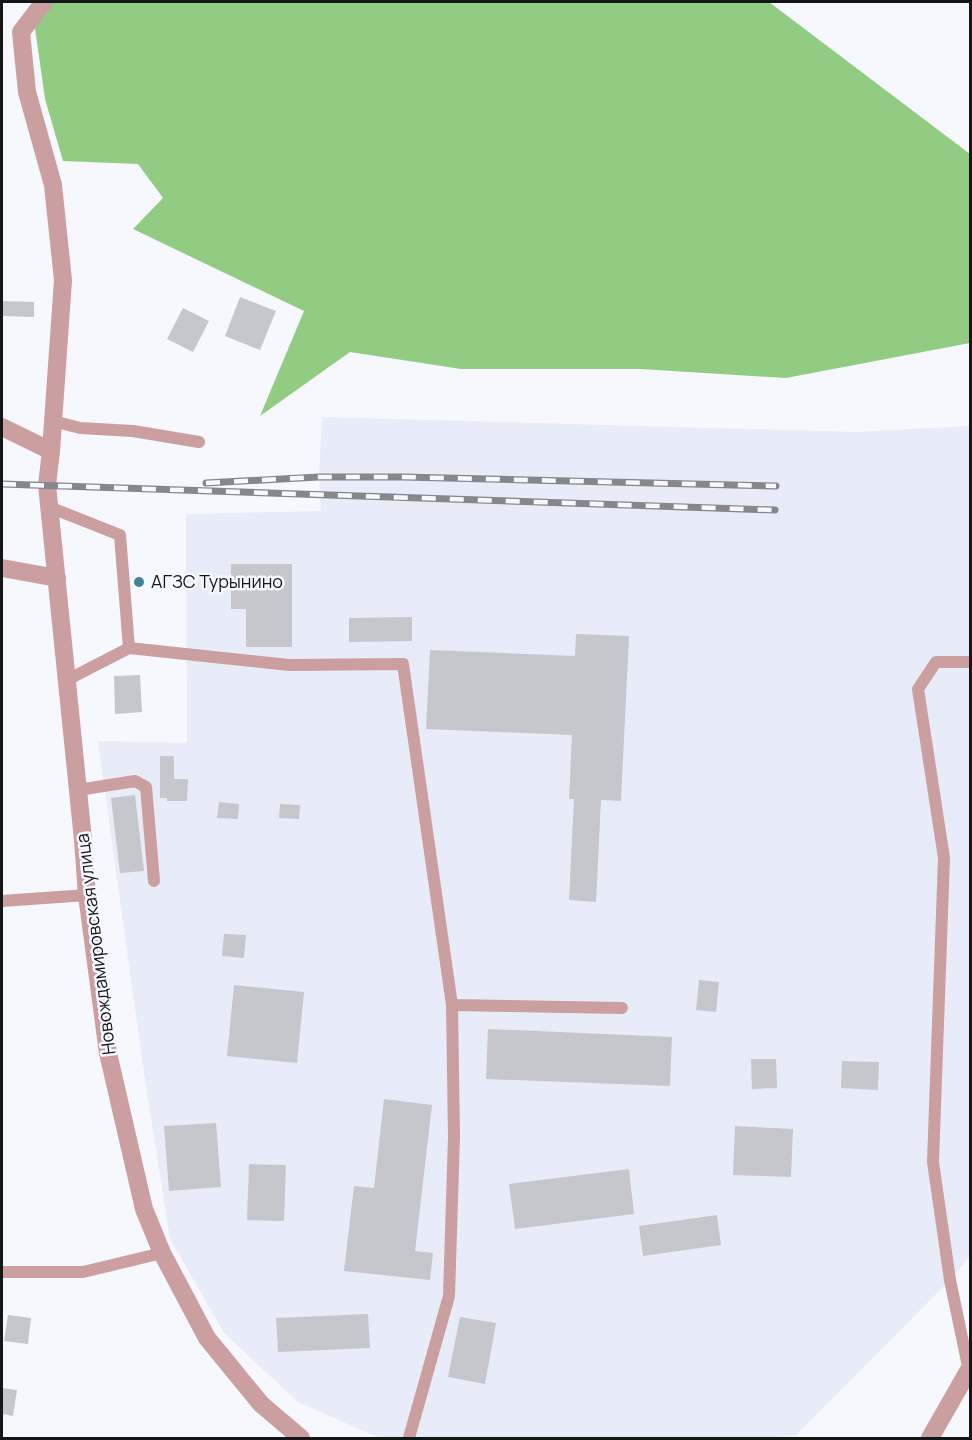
<svg xmlns="http://www.w3.org/2000/svg" width="972" height="1440" viewBox="0 0 972 1440" font-family="Manrope,sans-serif">
<rect width="100%" height="100%" fill="#f6f8fe"/>
<path fill="#e8ecf8" d="M 322,417 L 856,432 L 970,426 L 970,1256 L 950,1280 L 795,1436 L 768,1438 L 379,1438 L 298,1402 L 224,1333 L 170,1239 L 144,1073 L 98,741 L 187,743 L 186,514 L 321,511 L 319,477 Z"/>
<path fill="#92cc82" d="M 51,2 L 769,2 L 970,154 L 970,343 L 786,378 L 641,369 L 461,369 L 350,352 L 260,416 L 304,311 L 133,229 L 163,198 L 138,164 L 63,161 L 45,99 L 34,21 Z"/>
<g fill="#c6c7cd">
<path d="M 240,297 L 276,311 L 260,350 L 225,336 Z"/>
<path d="M 2,301 L 34,302 L 34,317 L 2,316 Z"/>
<path d="M 183,308 L 209,321 L 193,352 L 167,339 Z"/>
<path d="M 231,564 L 292,564 L 292,647 L 246,647 L 246,609 L 231,609 Z"/>
<path d="M 412,617 L 412,641 L 349,642 L 349,618 Z"/>
<path d="M 576,634 L 629,636 L 621,801 L 601,800 L 596,902 L 569,900 L 574,799 L 569,799 L 572,735 L 426,729 L 430,650 L 575,656 Z"/>
<path d="M 140,675 L 142,712 L 115,714 L 114,676 Z"/>
<path d="M 160,756 L 174,756 L 174,779 L 188,779 L 187,801 L 167,801 L 167,798 L 160,798 Z"/>
<path d="M 135,795 L 144,871 L 120,873 L 111,798 Z"/>
<path d="M 219,802 L 239,804 L 238,819 L 217,818 Z"/>
<path d="M 280,804 L 300,805 L 299,819 L 279,818 Z"/>
<path d="M 224,934 L 246,935 L 244,958 L 222,956 Z"/>
<path d="M 699,980 L 719,982 L 716,1012 L 696,1010 Z"/>
<path d="M 234,985 L 304,992 L 297,1063 L 227,1056 Z"/>
<path d="M 488,1029 L 672,1037 L 670,1086 L 486,1079 Z"/>
<path d="M 751,1059 L 776,1059 L 777,1088 L 752,1089 Z"/>
<path d="M 842,1061 L 879,1062 L 878,1090 L 841,1088 Z"/>
<path d="M 384,1099 L 432,1105 L 415,1251 L 433,1253 L 430,1280 L 344,1271 L 354,1186 L 374,1188 Z"/>
<path d="M 216,1123 L 221,1187 L 169,1191 L 164,1126 Z"/>
<path d="M 735,1126 L 793,1129 L 791,1177 L 733,1175 Z"/>
<path d="M 249,1164 L 286,1165 L 284,1221 L 247,1220 Z"/>
<path d="M 629,1169 L 634,1214 L 515,1229 L 509,1184 Z"/>
<path d="M 717,1215 L 721,1245 L 643,1256 L 639,1226 Z"/>
<path d="M 368,1314 L 370,1348 L 278,1352 L 276,1318 Z"/>
<path d="M 8,1315 L 31,1318 L 28,1344 L 4,1341 Z"/>
<path d="M 460,1317 L 496,1323 L 485,1384 L 448,1377 Z"/>
<path d="M 2,1388 L 17,1390 L 13,1416 L 2,1414 Z"/>
</g>
<g fill="none" stroke-linecap="round" stroke-linejoin="round">
<g stroke="#cb9e9f" stroke-width="12">
<path d="M 53,421 L 80,428 L 133,431 L 199,442"/>
<path d="M 49,507 L 120,535 L 129,648"/>
<path d="M 67,680 L 129,648 L 289,665 L 403,664 L 452,1005 L 622,1008"/>
<path d="M 78,790 L 135,781 L 146,787 L 154,881"/>
<path d="M 2,901 L 87,895"/>
<path d="M 2,1272 L 83,1272 L 162,1253"/>
<path d="M 969,1371 L 950,1280 L 933,1162 L 944,858 L 918,689 L 936,662 L 970,662"/>
<path d="M 409,1438 L 449,1296 L 454,1136 L 452,1005"/>
</g>
<g stroke="#cb9e9f" stroke-width="18">
<path d="M 44,2 L 21,32 L 27,92 L 53,185 L 63,280 L 51,451"/>
<path d="M 2,427 L 51,451 L 47,485 L 83,840 L 87,895 L 108,1053 L 144,1209 L 162,1253 L 207,1338 L 261,1404 L 301,1438"/>
<path d="M 2,568 L 57,578"/>
<path d="M 930,1438 L 970,1368"/>
</g>
<defs>
<g id="rail">
<path d="M 206,483 L 319,477 L 403,477 L 776,486"/>
<path d="M 2,484 L 775,510"/>
</g>
</defs>
<use href="#rail" stroke="#86878b" stroke-width="7"/>
<use href="#rail" stroke="#f6f8fe" stroke-width="4.5" stroke-dasharray="14" stroke-linecap="butt"/>
</g>
<circle fill="#428296" stroke="#f6f8fe" stroke-width="2" cx="139" cy="582" r="6"/>
<g text-anchor="middle" stroke-width="5" stroke-linejoin="round" paint-order="stroke">
<g font-size="18" fill="#151618" stroke="#f6f8fe" text-anchor="start">
<text x="151" y="588">АГЗС Турынино</text>
</g>
<g font-size="18" fill="#151618" stroke="#f6f8fe">
<text transform="translate(96 944) rotate(-97)" y="6">Новождамировская улица</text>
</g>
</g>
<rect width="972" height="1440" fill="none" stroke="#151618" stroke-width="6"/>
</svg>
